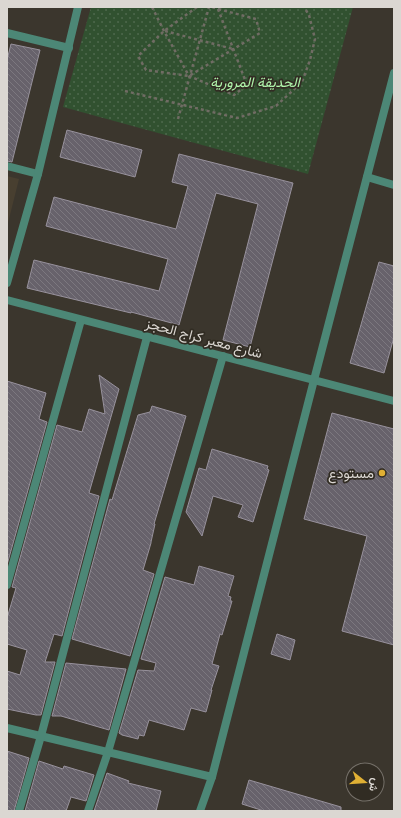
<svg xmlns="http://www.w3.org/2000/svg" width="401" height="818" viewBox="0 0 401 818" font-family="'Noto Serif',Vazirmatn,serif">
<defs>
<pattern id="park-dots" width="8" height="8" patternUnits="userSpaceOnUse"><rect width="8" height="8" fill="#315130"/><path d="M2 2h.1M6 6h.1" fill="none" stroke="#4e694d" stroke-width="1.8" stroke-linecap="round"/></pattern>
<pattern id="building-back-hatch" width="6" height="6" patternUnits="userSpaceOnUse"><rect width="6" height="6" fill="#67626b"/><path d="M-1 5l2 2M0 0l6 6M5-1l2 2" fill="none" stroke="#7c787f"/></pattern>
</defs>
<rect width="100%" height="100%" fill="#3b362d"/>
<path fill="#483f30" d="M 7,176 L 19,179 L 7,227 Z"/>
<path fill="url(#park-dots)" d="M 91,7 L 353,7 L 308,174 L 63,107 Z"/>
<g fill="url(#building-back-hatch)" stroke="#98929d">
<path d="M 11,44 L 40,50 L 12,162 L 7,161 L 7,60 Z"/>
<path d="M 67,130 L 142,150 L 135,177 L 60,157 Z"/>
<path d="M 179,154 L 293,183 L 250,347 L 223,340 L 258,204 L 216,193 L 179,325 L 131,312 L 131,313 L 27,288 L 34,260 L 159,291 L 168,259 L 46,226 L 54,197 L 176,229 L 188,186 L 172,182 Z"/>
<path d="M 379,262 L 394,266 L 394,337 L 384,373 L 350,363 Z"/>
<path d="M 99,375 L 119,389 L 89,493 L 99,496 L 62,636 L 54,634 L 45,662 L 55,662 L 41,715 L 36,715 L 7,709 L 7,671 L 20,675 L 27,650 L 7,644 L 7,618 L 16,588 L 12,587 L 57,425 L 82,432 L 89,409 L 105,414 Z"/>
<path d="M 7,381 L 46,393 L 39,419 L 47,422 L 7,565 Z"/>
<path d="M 152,406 L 186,416 L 154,524 L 155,524 L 151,542 L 151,543 L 143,570 L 154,574 L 130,656 L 72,639 L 110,499 L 112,500 L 138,415 L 150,412 Z"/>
<path d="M 332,413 L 394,429 L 394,645 L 342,631 L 367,536 L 304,519 Z"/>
<path d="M 212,449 L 268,466 L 267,469 L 269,470 L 253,522 L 238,517 L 243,505 L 213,496 L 202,536 L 186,512 L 199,468 L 206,470 Z"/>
<path d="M 199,566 L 234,576 L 228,596 L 231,597 L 230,601 L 232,601 L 222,635 L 220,634 L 212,664 L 219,666 L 211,690 L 212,690 L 206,712 L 191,708 L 184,730 L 149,720 L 144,736 L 139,735 L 138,739 L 122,735 L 119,733 L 138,670 L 154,671 L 156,663 L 141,659 L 165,577 L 194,585 Z"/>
<path d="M 277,634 L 295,640 L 290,660 L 271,654 Z"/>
<path d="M 66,663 L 126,669 L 109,730 L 61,716 L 52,716 Z"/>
<path d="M 7,751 L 29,758 L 14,811 L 7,811 Z"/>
<path d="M 39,761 L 63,769 L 64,766 L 94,775 L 86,801 L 71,797 L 66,811 L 25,811 Z"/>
<path d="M 107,773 L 129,781 L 128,783 L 161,791 L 156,811 L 94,811 Z"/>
<path d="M 249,780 L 341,807 L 341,811 L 264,811 L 242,804 Z"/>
</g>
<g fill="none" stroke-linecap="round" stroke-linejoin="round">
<g stroke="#706c64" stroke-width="2.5" stroke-dasharray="3 3" stroke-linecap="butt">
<path d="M 152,7 L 164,31 L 189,76 L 234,95 L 247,85 L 218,9 L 212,7"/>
<path d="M 197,7 L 164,31 L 138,56 L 146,70 L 189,76 L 260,33 L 256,19 L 218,9"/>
<path d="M 165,31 L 233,49"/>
<path d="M 125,91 L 237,118 L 276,106 L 302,82 L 310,60 L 315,39 L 309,15 L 304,7"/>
<path d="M 178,119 L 209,7"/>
</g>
<path stroke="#4c8776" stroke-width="8" d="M 200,811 L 212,777"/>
<g stroke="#4c8776" stroke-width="8">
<path d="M 7,33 L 69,48"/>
<path d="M 7,166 L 38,174"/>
<path d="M 367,177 L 394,185"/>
<path d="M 7,283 L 38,174 L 78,7"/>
<path d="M 7,300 L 394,401"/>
<path d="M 7,585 L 81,320"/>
<path d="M 7,728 L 212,777 L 314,380 L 394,73"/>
<path d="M 19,811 L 41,736 L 147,337"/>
<path d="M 88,811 L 108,752 L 223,356"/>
</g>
</g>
<circle fill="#e0b034" stroke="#312c23" stroke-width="1.5" cx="382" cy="473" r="4"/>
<g text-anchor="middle" stroke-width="3.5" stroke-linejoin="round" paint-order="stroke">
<g font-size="14" font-style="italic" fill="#b0f6ac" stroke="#312c23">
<text x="255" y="87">الحديقة المرورية</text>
</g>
<g font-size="14" fill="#dbd7d2" stroke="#312c23">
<text transform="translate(204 338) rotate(15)" y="5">شارع معبر كراج الحجز</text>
</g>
<g font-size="14" fill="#dbd7d2" stroke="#312c23" text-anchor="end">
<text x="374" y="478">مستودع</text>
</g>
</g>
<rect width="401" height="818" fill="none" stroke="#dbd7d2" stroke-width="16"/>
<g transform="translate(365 782) rotate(107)"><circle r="19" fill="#312c23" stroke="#757069"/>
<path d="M0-3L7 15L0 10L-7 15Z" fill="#e0b034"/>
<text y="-6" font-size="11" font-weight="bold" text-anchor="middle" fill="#dbd7d2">ش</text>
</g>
</svg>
